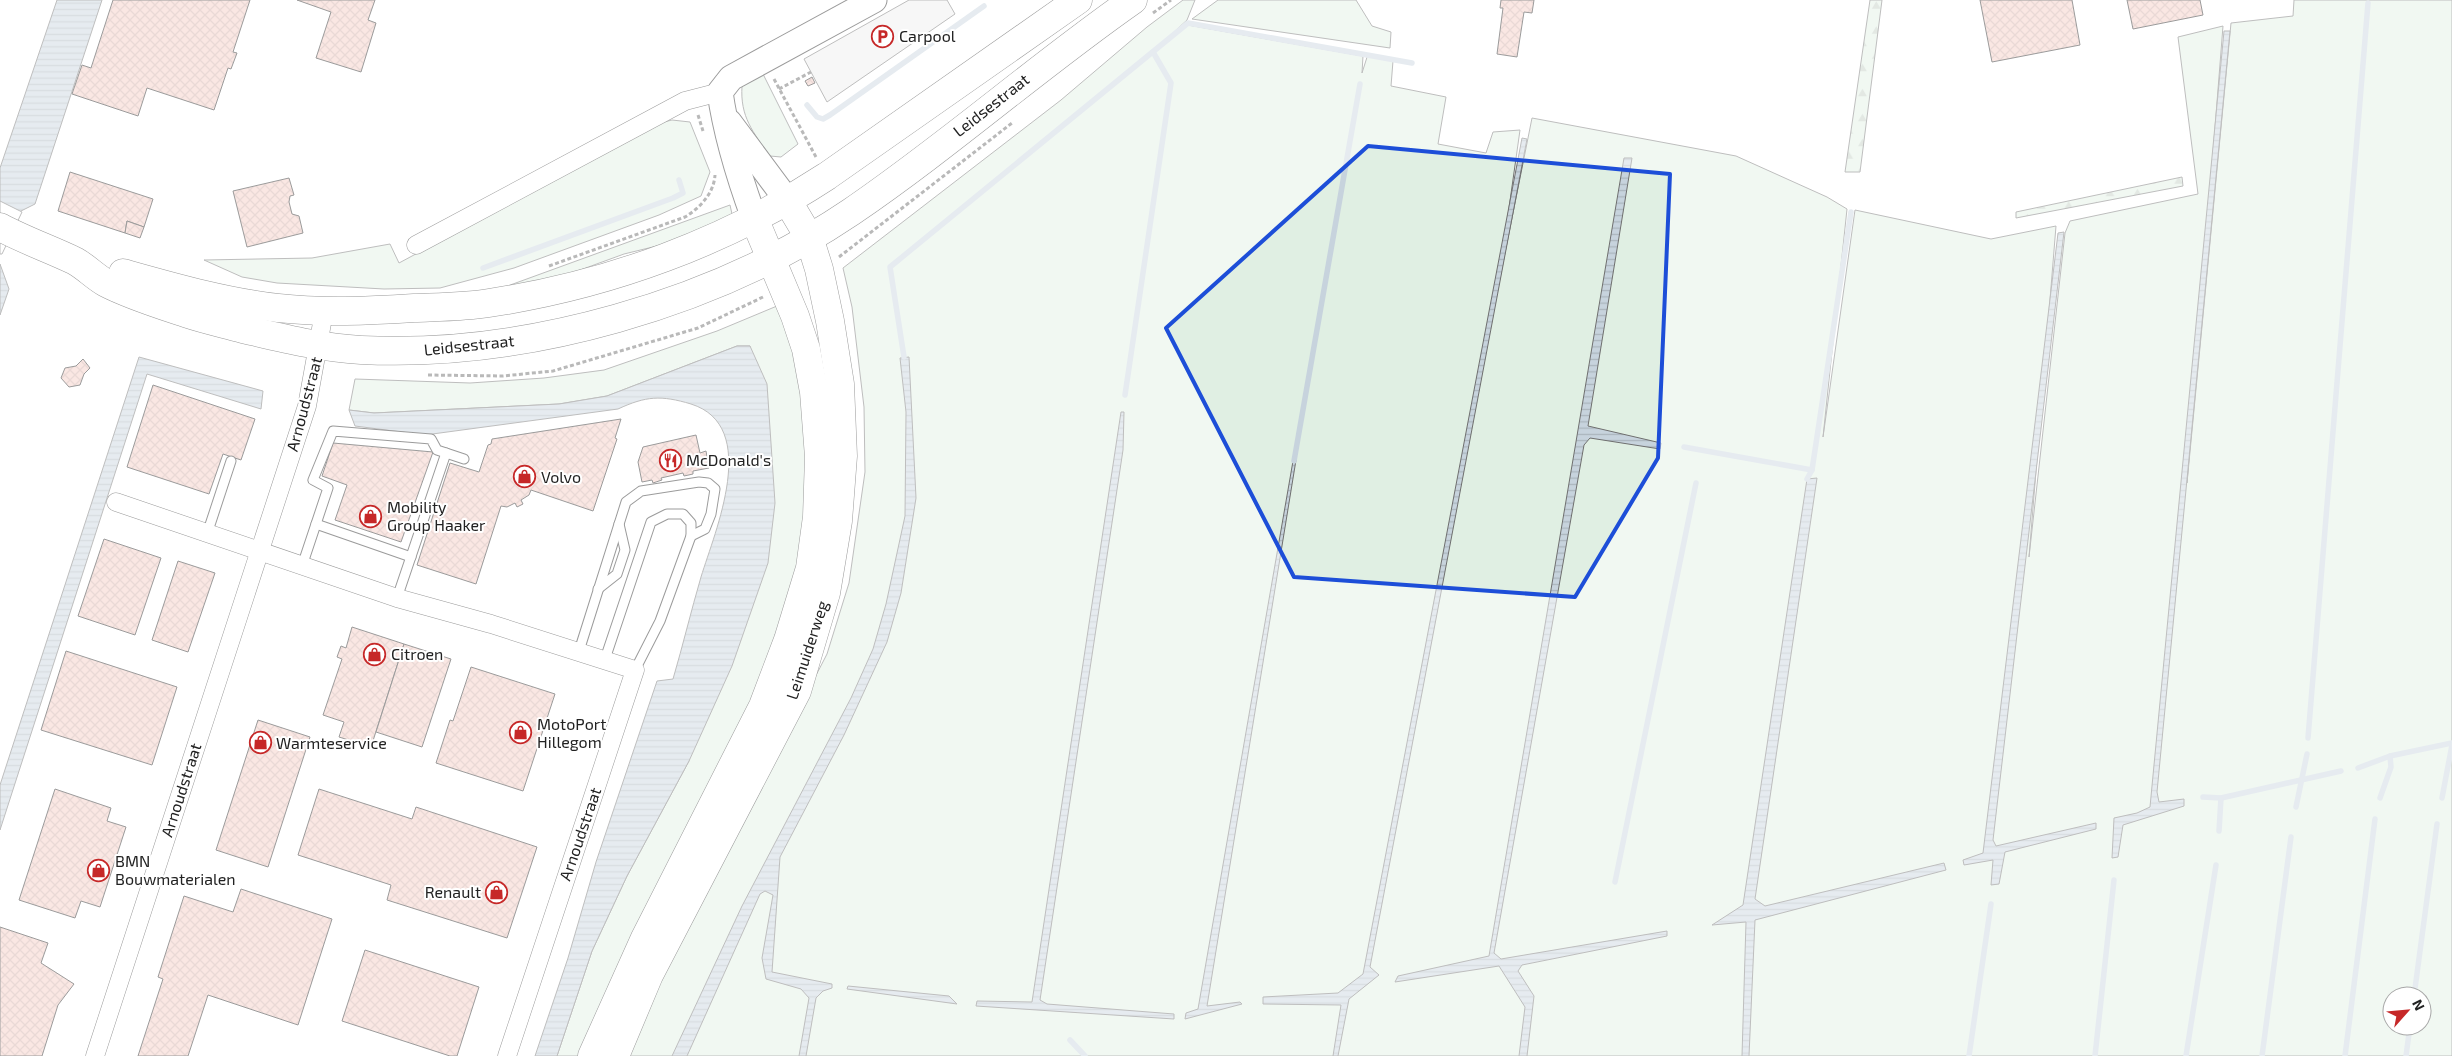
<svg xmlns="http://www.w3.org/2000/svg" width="2452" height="1056" viewBox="0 0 2452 1056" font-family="'Exo 2',sans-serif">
<defs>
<pattern id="forest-firs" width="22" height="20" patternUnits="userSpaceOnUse" patternTransform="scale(1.25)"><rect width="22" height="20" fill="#e0efe3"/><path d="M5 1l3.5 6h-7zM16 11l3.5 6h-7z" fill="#c0cdc2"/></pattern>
<pattern id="water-rules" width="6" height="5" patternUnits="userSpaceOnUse" patternTransform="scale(1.25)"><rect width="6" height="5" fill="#c7d3dd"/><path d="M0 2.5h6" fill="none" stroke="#abb5bd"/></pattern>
<pattern id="building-cross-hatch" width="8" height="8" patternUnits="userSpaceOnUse" patternTransform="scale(1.25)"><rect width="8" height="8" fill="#f3c9c0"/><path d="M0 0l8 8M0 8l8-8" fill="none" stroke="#d0aca5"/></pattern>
</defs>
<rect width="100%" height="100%" fill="#fff"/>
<g fill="#e0efe3" stroke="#6f6f6f" fill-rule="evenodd">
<path d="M 1183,0 L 1195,0 L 1187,20 L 1158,47 L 1188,25 L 1363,56 L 1362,73 L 1368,54 L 1393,61 L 1391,86 L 1446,97 L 1438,144 L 1486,153 L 1493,132 L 1520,130 L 1497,293 L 1532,118 L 1736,156 L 1827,197 L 1847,209 L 1823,437 L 1855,210 L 1991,239 L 2056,226 L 2029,557 L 2065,233 L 2070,221 L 2198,194 L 2178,37 L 2223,26 L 2187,483 L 2231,23 L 2293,16 L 2294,0 L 2452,0 L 2452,1056 L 620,1056 L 827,654 L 849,583 L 865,472 L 864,407 L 852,307 L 843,268 L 1061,100 L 1147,27 ZM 2392,996 L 2422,996 L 2422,1026 L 2392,1026 Z"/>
<path d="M 1218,0 L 1356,0 L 1372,26 L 1391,32 L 1390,48 L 1192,19 Z"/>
<path d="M 760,68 L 798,144 L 781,157 L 770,156 C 753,132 740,117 742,86 Z"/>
<path d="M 672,120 L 690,122 L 710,172 L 701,196 L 659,215 L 514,268 L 440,288 L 384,289 L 277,283 L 242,277 L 204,260 L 312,258 L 390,244 L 399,263 L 494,212 L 640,128 Z"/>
<path d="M 730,205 L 732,214 L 702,235 L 624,254 L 572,273 L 480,296 Z"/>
<path d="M 777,306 L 789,331 L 805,395 L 811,519 L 790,618 L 585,1056 L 557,1056 L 592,951 L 627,876 L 689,761 L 750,346 L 737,346 L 607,396 L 559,404 L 374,413 L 349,410 L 355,379 L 470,383 L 544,378 L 604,370 L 717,331 Z"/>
</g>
<g fill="url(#forest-firs)" stroke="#6f6f6f">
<path d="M 1870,0 L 1882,0 L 1860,172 L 1845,172 Z"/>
<path d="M 2182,177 L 2183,186 L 2016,218 L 2016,212 Z"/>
</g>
<path fill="#ededed" stroke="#6f6f6f" d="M 909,0 L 947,0 L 955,14 L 827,102 L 804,59 Z"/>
<g fill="url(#water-rules)" stroke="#6f6f6f">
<path d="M 57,0 L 102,0 L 35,204 L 19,212 L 0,253 L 0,168 Z"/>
<path d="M 2224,31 L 2230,31 L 2157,792 L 2159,802 L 2184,799 L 2184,806 L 2123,825 L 2118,857 L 2112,858 L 2114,818 L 2137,813 L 2150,807 Z"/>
<path d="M 1522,138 L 1527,139 L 1370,967 L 1379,975 L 1349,999 L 1338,1056 L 1333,1056 L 1341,1005 L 1263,1004 L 1263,997 L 1338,993 L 1363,974 Z"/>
<path d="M 1624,158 L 1632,158 L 1588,426 L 1661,443 L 1660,449 L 1590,438 L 1584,445 L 1494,953 L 1501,959 L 1667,931 L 1667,936 L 1522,965 L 1518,971 L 1534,996 L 1527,1056 L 1519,1056 L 1525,1007 L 1499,966 L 1395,982 L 1398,976 L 1489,956 Z"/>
<path d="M 2064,232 L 1993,840 L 1996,846 L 2096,823 L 2096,829 L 2005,852 L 1999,884 L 1991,885 L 1993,860 L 1964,865 L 1963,860 L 1983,853 L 2058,233 Z"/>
<path d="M 0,264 L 9,289 L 0,315 Z"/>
<path d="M 737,346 L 750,346 L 767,384 L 775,503 L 768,563 L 732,666 L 689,761 L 627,876 L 592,951 L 557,1056 L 535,1056 L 568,958 L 596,862 L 657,681 L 673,679 C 683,645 691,611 701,577 C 715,531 761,426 691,404 C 661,395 646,396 618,409 L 425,435 L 355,426 L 349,410 L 374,413 L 559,404 L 607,396 Z"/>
<path d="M 139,357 L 263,391 L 261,409 L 147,374 L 0,830 L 0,785 Z"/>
<path d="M 909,357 L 916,498 L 901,593 L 887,642 L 844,735 L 780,857 L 772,972 L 832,984 L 832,988 L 823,991 L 816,998 L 806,1056 L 799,1056 L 809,998 L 801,989 L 766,979 L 762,958 L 773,895 L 765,891 L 760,894 L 687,1056 L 672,1056 L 742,906 L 851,698 L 873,649 L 886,604 L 905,516 L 906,412 L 900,358 Z"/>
<path d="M 1121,412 L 1124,412 L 1123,450 L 1040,1000 L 1047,1004 L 1174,1014 L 1174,1019 L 976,1006 L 977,1001 L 1032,1002 Z"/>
<path d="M 1296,460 L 1207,1006 L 1240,1002 L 1242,1004 L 1185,1019 L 1186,1013 L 1198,1009 L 1293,461 Z"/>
<path d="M 1817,478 L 1755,899 L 1765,906 L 1944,863 L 1946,870 L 1755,920 L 1749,1056 L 1742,1056 L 1746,922 L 1712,925 L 1743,905 L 1807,479 Z"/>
<path d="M 848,986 L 949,996 L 957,1004 L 847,989 Z"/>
</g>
<path fill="#fff" stroke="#6f6f6f" d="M 0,201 L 22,212 L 2,254 L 0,254 Z"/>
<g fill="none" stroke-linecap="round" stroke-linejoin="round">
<g stroke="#c7d3dd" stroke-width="5.5">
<path d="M 807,105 L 817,117 L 823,119 L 830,115 L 984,6"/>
<path d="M 483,268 L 673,198 L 683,193 L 679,180"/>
<path d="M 904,357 L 890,267 L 1188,23 L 1412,63"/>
<path d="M 1125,395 L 1171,83 L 1153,52"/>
<path d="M 1684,447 L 1812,470"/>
<path d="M 1294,461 L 1360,84"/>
<path d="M 1807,479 L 1812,470 L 1851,212"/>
<path d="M 2308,738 L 2368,3"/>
<path d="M 2358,768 L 2390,756 L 2452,743"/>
<path d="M 2203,797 L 2221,798 L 2341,771"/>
<path d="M 2380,798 L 2391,767 L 2390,756"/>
<path d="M 2442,798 L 2452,745"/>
<path d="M 2296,807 L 2307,754"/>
<path d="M 2219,831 L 2221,798"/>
<path d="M 1615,882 L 1696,483"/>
<path d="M 2414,996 L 2437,824"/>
<path d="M 1070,1040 L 1085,1056"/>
<path d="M 1969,1056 L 1991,904"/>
<path d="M 2095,1056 L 2114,880"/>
<path d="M 2186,1056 L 2216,865"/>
<path d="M 2262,1056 L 2291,837"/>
<path d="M 2345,1056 L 2375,819"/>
<path d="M 2406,1056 L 2410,1026"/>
</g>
</g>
<g fill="url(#building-cross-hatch)" stroke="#222">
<path d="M 113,0 L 250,0 L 233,52 L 237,53 L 231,69 L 228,68 L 214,110 L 147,88 L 138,116 L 72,94 L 82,65 L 91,68 Z"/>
<path d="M 297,0 L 375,0 L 368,20 L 376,23 L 361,72 L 316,58 L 331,12 Z"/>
<path d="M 1501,0 L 1534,0 L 1532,13 L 1524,12 L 1517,57 L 1497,54 L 1503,8 L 1500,8 Z"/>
<path d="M 1980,0 L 2072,0 L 2080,45 L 1992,62 Z"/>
<path d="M 2127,0 L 2200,0 L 2203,15 L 2133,29 Z"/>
<path d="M 812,77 L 815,83 L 808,86 L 805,81 Z"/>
<path d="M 70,172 L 153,199 L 144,227 L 127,221 L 125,233 L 58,211 Z"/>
<path d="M 289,178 L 294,195 L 290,196 L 289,202 L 292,214 L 299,216 L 303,233 L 247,247 L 233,191 Z"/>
<path d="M 127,221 L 144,227 L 140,238 L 125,233 Z"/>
<path d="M 83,359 L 90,368 L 84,374 L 80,385 L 69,387 L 61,378 L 65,368 L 76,366 Z"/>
<path d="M 153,385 L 255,419 L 241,460 L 223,454 L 209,494 L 127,467 Z"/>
<path d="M 621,419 L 615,438 L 617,439 L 593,511 L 531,490 L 529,495 L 521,500 L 523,504 L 517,507 L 515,503 L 507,507 L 501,506 L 476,584 L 417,565 L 450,463 L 479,472 L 488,445 L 491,444 L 492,439 Z"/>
<path d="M 696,435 L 700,453 L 706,451 L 709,468 L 693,471 L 693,474 L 684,476 L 683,473 L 661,478 L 662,480 L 653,483 L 652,480 L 642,482 L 638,462 L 643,447 Z"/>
<path d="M 333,443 L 433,452 L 401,542 L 335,520 L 347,485 L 322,476 Z"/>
<path d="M 104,539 L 161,558 L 135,635 L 78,616 Z"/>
<path d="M 178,561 L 215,573 L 188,652 L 152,640 Z"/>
<path d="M 352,627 L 404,644 L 371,747 L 339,737 L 344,722 L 323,715 L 342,659 L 337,657 L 341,646 L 346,648 Z"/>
<path d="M 404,644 L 451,659 L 422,747 L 376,732 Z"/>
<path d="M 66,651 L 177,687 L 152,765 L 41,730 Z"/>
<path d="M 471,667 L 555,694 L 523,791 L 436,763 L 450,720 L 453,721 Z"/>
<path d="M 258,720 L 310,737 L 268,867 L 216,850 Z"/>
<path d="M 55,789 L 111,808 L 107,821 L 126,827 L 100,907 L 81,901 L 75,918 L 19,900 Z"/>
<path d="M 319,789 L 412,819 L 416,807 L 537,847 L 507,938 L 387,900 L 391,885 L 298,855 Z"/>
<path d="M 241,889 L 332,919 L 298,1025 L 208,995 L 188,1056 L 138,1056 L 163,979 L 158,977 L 184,896 L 233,912 Z"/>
<path d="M 0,927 L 48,943 L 41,963 L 74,984 L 58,1005 L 42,1056 L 0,1056 Z"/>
<path d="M 365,950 L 479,987 L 457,1056 L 450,1056 L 342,1021 Z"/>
</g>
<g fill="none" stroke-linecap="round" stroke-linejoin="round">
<defs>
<g id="lane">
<path d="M 316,524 L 411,557"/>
<path d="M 207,534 L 231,461"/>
<path d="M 302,566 L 328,488 L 313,480 L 333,431 L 431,439 L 437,450 L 464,459"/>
<path d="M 598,589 L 617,574 L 625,550 L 619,524"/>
<path d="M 397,598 L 446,453"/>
<path d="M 579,651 L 626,502 L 641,491 L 699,482 L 708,483 L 715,489 L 711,514 L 705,529 L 691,536"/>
<path d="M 605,659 L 651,522 L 667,514 L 683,514 L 691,523 L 691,536 L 660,621 L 635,670"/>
</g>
<g id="street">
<path d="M 416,245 L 685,101 L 720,92"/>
<path d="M 116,502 L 397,598 L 491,624 L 635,670 L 507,1056"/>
<path d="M 95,1056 L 307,406 L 324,312"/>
</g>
<g id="secondary">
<path d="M 729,122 L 787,200"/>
<path d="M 754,218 C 739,177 726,135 720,92 L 731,78 L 874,0"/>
</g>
<g id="primary">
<path d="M 0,227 C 24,240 50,249 75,261 C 86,267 95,277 106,283 C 131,296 161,305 188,314 C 206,320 225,324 243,329 C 282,338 321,348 361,350 C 525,358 715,304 851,212 C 948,146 1037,67 1133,0"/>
<path d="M 123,273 C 173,287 225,302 278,308 C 323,313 368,311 414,308 C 439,307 465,307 489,303 C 609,285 726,242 827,176 L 1078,0"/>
<path d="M 592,1056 L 645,938 L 763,706 L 788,640 L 810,568 L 817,517 L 819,457 L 814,392 L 806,349 L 795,316 L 754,218"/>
<path d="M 615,1056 L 649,975 L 797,691 L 826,593 L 838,521 L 843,456 L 840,384 L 830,321 L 819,269 L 809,237 L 787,200"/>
</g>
</defs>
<use href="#lane" stroke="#222" stroke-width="11"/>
<use href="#street" stroke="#222" stroke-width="19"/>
<use href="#secondary" stroke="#222" stroke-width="27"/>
<use href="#primary" stroke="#222" stroke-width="29"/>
<g stroke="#646464" stroke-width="3" stroke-dasharray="4 2.5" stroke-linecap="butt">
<path d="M 1153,13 L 1171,0"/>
<path d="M 774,79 L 816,157"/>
<path d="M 779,89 L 811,72"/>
<path d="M 698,115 L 703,131"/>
<path d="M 839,257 L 1012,123"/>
<path d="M 549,266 L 685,217 C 700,208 714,193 715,175"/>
<path d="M 428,375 L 503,376 L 553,371 L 698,328 L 763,297"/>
</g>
<use href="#lane" stroke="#fff" stroke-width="9"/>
<use href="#street" stroke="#fff" stroke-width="18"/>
<use href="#secondary" stroke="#fff" stroke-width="25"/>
<use href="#primary" stroke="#fff" stroke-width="28"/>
</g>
<path d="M0 0H2452V1056H0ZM 1368,146 L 1670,174 L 1658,458 L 1575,597 L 1294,577 L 1166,328 Z" fill="#fff" fill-opacity=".55" fill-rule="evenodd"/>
<path fill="none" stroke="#1d4ed8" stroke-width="4" stroke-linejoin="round" d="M 1368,146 L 1670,174 L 1658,458 L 1575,597 L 1294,577 L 1166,328 Z"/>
<defs>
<symbol id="parking-ring" viewBox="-11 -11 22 22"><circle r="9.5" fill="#fff" stroke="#c62828" stroke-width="1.5"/><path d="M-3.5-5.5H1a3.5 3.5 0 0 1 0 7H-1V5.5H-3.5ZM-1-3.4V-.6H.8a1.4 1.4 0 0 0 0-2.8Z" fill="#c62828"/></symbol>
<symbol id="restaurant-ring" viewBox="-11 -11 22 22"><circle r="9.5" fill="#fff" stroke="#c62828" stroke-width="1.5"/><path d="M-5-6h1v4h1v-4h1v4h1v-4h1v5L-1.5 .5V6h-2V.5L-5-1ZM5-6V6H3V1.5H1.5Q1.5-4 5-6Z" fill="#c62828"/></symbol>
<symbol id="shop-ring" viewBox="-11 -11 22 22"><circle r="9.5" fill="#fff" stroke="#c62828" stroke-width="1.5"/><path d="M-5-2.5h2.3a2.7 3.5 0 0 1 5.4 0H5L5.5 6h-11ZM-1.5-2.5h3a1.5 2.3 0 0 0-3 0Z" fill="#c62828"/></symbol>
</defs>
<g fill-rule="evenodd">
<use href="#parking-ring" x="870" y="24" width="25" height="25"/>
<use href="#restaurant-ring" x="658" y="448" width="25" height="25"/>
<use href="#shop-ring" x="512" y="464" width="25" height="25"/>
<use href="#shop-ring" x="358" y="504" width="25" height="25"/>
<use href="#shop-ring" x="362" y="642" width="25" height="25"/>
<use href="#shop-ring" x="508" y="720" width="25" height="25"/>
<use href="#shop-ring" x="248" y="730" width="25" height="25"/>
<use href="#shop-ring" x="86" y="858" width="25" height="25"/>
<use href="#shop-ring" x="484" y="880" width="25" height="25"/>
</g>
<g text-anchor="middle" stroke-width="4" stroke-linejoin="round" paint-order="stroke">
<g font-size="16" fill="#222" stroke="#fff" text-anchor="start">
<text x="899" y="42">Carpool</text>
<text x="686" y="466">McDonald's</text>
<text x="541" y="483">Volvo</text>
<text x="387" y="513">Mobility<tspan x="387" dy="18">Group Haaker</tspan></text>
<text x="391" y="660">Citroen</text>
<text x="537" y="730">MotoPort<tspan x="537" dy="18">Hillegom</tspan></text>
<text x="276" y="749">Warmteservice</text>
<text x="115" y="867">BMN<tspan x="115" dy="18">Bouwmaterialen</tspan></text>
<text x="481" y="898" text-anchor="end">Renault</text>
</g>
<g font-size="16" fill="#222" stroke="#fff">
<text transform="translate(991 105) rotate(-38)" y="6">Leidsestraat</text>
<text transform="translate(469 345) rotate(-6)" y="6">Leidsestraat</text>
<text transform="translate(304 404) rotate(-75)" y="6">Arnoudstraat</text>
<text transform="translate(807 650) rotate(-72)" y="6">Leimuiderweg</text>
<text transform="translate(181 790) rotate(-72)" y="6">Arnoudstraat</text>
<text transform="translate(580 834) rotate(-71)" y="6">Arnoudstraat</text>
</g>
</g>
<g transform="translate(2407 1011) rotate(63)"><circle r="24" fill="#ffffff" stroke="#a7a7a7"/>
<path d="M0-4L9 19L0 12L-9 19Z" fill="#c62828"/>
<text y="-8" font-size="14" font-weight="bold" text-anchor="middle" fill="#222222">N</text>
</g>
</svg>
